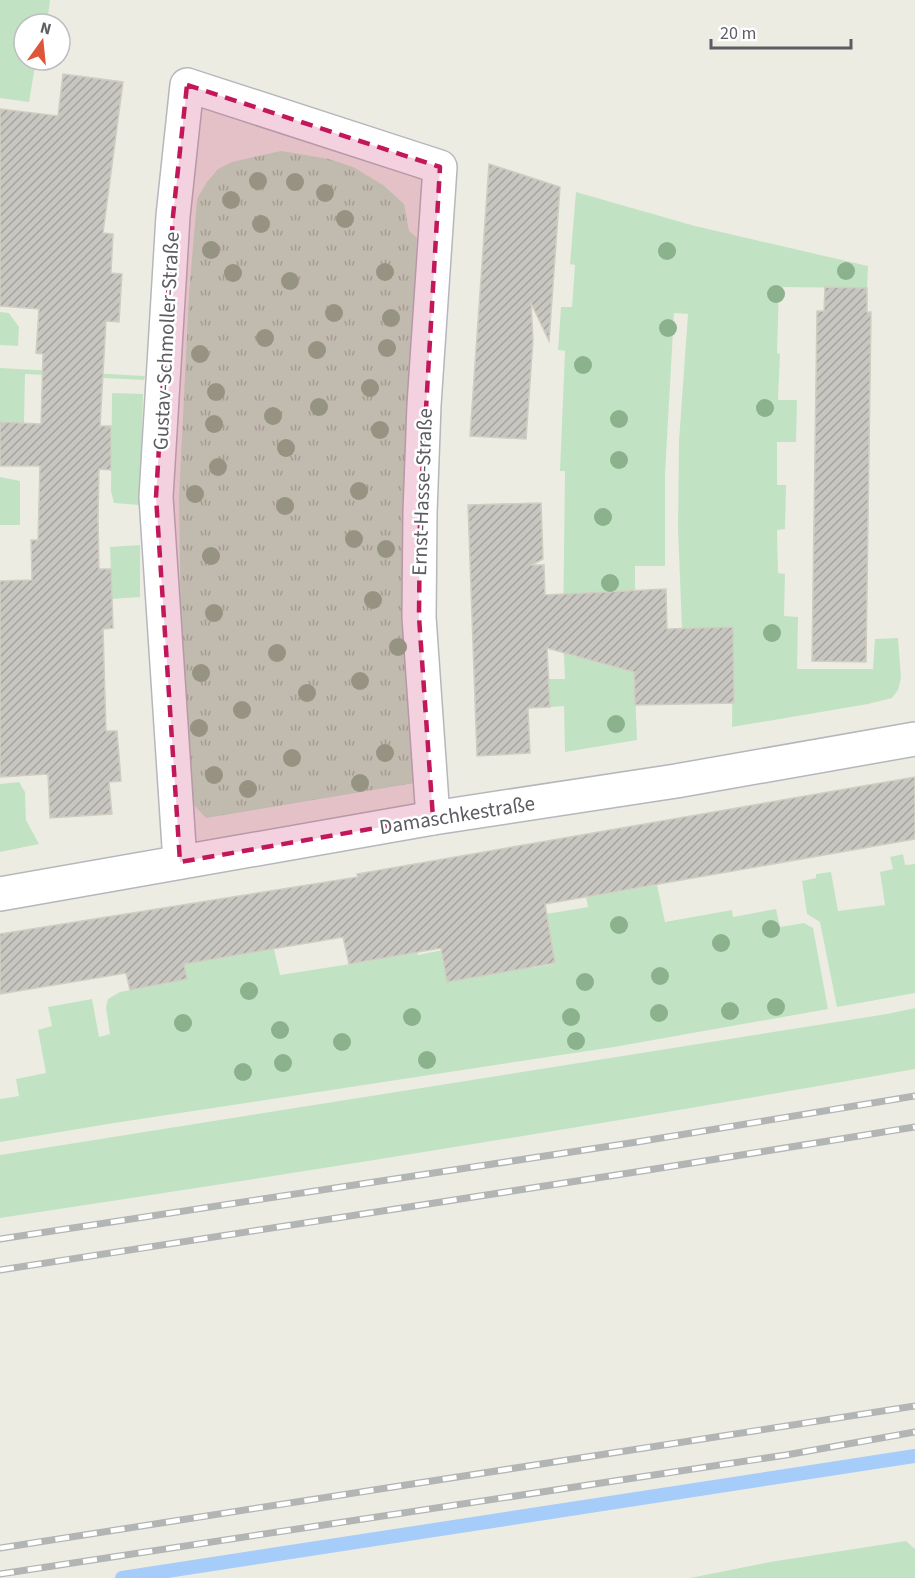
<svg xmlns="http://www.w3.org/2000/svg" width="915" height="1578" viewBox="0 0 915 1578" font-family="'Source Sans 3',sans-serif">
<defs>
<pattern id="park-tufts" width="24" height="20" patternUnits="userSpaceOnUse" patternTransform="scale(1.5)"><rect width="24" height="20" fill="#c1e3c4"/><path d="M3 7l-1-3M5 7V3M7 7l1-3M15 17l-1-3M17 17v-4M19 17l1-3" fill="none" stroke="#a0bba3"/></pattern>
<pattern id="building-hatch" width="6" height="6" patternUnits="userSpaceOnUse" patternTransform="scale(1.5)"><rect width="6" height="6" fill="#c8c6c0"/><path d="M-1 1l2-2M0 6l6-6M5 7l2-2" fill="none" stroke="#a5a49f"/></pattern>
</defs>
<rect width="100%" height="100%" fill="#edece3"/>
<g fill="#c1e3c4" fill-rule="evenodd">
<path d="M 0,0 L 50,0 L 47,24 L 24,24 L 24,60 L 36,60 L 29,102 L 0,98 Z"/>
<path d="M 576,192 L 695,226 L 868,266 L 867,288 L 779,287 L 777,353 L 780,354 L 778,400 L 797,400 L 796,442 L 777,442 L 777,485 L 786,485 L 785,529 L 777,530 L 778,573 L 785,574 L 784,616 L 798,617 L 797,669 L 873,669 L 875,639 L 898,638 L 901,678 L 898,690 L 892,698 L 868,704 L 732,727 L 733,627 L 682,629 L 678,528 L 679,441 L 688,314 L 674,313 L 665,474 L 665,566 L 635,566 L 635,590 L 612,592 L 634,663 L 637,740 L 565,752 L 564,706 L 550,707 L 549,679 L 565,679 L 563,634 L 565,471 L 560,471 L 565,351 L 558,350 L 561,307 L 572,307 L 575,265 L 570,264 Z"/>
<path d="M 0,312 L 9,313 L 19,327 L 18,346 L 0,345 Z"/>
<path d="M 0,368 L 145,376 L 144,380 L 25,374 L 24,423 L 0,422 Z"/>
<path d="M 112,393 L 143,394 L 140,505 L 114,503 L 111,491 Z"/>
<path d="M 0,477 L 20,481 L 20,525 L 0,525 Z"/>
<path d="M 140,545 L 140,597 L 112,599 L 110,547 Z"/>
<path d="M 19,782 L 25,792 L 26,820 L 39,844 L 0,852 L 0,784 Z"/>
<path d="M 903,854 L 905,865 L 915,864 L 915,993 L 837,1007 L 820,922 L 807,914 L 802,881 L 816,878 L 816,874 L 831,872 L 838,911 L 885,905 L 880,872 L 893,869 L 890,857 Z"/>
<path d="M 657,885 L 665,922 L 732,910 L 733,917 L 776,909 L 780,927 L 804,923 L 813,928 L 828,1009 L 614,1047 L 114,1123 L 0,1142 L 0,1099 L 19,1096 L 16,1079 L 46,1073 L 38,1030 L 52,1026 L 48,1007 L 92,999 L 99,1037 L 110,1034 L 106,1007 L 108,999 L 120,992 L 187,979 L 184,963 L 274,949 L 280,975 L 376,960 L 415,937 L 418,955 L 443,950 L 546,914 L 588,907 L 586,897 ZM 550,933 L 555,964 L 532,968 L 527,936 Z"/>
<path d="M 915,1008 L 915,1069 C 611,1123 306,1172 0,1218 L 0,1155 L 887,1014 Z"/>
<path d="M 906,1541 L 915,1549 L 915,1578 L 690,1578 L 770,1562 Z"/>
</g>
<path fill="url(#park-tufts)" d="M 281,151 L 329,159 L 353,167 L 383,185 L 404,204 L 409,231 L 417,238 L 403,493 L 402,572 L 415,783 L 206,818 L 191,802 L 181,646 L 179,497 L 189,294 L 197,199 L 207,182 L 218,169 L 232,162 Z"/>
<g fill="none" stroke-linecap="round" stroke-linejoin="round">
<path stroke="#a6ccf9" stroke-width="14" d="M 122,1578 L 915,1456"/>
</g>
<g fill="url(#building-hatch)" stroke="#d1cec1" stroke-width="1.5">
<path d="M 63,74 L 123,82 L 103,233 L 113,234 L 111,273 L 122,274 L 119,322 L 106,321 L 100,426 L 111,426 L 111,470 L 99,469 L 98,519 L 99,569 L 111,569 L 113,628 L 103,629 L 106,731 L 117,731 L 121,781 L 109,782 L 112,814 L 50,818 L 48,774 L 0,777 L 0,581 L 32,580 L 31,540 L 38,540 L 40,466 L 0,466 L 0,422 L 41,424 L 43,354 L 36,353 L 39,309 L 0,306 L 0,109 L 58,116 Z"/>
<path d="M 489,164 L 560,187 L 549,341 L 531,303 L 533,340 L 526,439 L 470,436 Z"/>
<path d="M 825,287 L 867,288 L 867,312 L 871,312 L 866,662 L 812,661 L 817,311 L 824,311 Z"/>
<path d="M 541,503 L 543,559 L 531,565 L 544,565 L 545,595 L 666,589 L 667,629 L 733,627 L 734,703 L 635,705 L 634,672 L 547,648 L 550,707 L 528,708 L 530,753 L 477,756 L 468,505 Z"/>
<path d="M 915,777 L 915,839 L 545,904 L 555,963 L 447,982 L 441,948 L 349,964 L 343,937 L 184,964 L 187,979 L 130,990 L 126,973 L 0,994 L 0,934 L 358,877 L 357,874 Z"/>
</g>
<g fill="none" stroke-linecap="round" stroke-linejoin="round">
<defs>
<g id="minor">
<path d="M 180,862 L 156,497 L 173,216 L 187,85 L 440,167 L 424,405 L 420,513 L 419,617 L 433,818"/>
<path d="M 0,894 L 433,818 L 676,781 L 915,739"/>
</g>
</defs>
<use href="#minor" stroke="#b5b7bc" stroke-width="36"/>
<use href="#minor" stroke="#fff" stroke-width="33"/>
<defs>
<g id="rail">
<path d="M 0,1239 L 637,1142 L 915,1096"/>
<path d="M 0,1270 L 642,1171 L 915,1127"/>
<path d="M 0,1548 L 915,1406"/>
<path d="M 0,1574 L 786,1455 L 915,1432"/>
</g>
</defs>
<use href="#rail" stroke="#b3b4b4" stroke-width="7"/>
<use href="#rail" stroke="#fff" stroke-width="4.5" stroke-dasharray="14" stroke-linecap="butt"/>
</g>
<g fill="#8bb28c">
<circle cx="258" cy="181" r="9"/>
<circle cx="295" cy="182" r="9"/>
<circle cx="325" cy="193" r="9"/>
<circle cx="231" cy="200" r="9"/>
<circle cx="345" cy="219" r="9"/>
<circle cx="261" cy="224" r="9"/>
<circle cx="211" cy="250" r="9"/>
<circle cx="667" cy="251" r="9"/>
<circle cx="846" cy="271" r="9"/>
<circle cx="385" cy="272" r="9"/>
<circle cx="233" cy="273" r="9"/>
<circle cx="290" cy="281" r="9"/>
<circle cx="776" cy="294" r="9"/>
<circle cx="334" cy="313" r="9"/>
<circle cx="391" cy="318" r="9"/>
<circle cx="668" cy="328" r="9"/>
<circle cx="265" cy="338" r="9"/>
<circle cx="387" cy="348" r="9"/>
<circle cx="317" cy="350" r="9"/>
<circle cx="200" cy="354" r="9"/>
<circle cx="583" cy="365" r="9"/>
<circle cx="370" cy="388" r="9"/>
<circle cx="216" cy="392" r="9"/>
<circle cx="319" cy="407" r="9"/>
<circle cx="765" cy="408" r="9"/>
<circle cx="273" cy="416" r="9"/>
<circle cx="619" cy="419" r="9"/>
<circle cx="214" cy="424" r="9"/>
<circle cx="380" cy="430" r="9"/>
<circle cx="286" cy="448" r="9"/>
<circle cx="619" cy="460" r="9"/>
<circle cx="218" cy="467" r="9"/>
<circle cx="359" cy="491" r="9"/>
<circle cx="195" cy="494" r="9"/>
<circle cx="285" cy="506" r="9"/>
<circle cx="603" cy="517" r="9"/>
<circle cx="354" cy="539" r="9"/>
<circle cx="386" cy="549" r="9"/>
<circle cx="211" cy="556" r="9"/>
<circle cx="610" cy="583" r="9"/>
<circle cx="373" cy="600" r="9"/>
<circle cx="214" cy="613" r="9"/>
<circle cx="772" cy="633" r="9"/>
<circle cx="398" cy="647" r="9"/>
<circle cx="277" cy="653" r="9"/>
<circle cx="201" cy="673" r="9"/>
<circle cx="360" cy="681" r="9"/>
<circle cx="307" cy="693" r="9"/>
<circle cx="242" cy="710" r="9"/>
<circle cx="616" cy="724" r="9"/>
<circle cx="199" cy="728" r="9"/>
<circle cx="385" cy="753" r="9"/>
<circle cx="292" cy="758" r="9"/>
<circle cx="214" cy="775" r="9"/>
<circle cx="360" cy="783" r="9"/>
<circle cx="248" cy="789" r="9"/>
<circle cx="619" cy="925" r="9"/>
<circle cx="771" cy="929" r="9"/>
<circle cx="721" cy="943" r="9"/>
<circle cx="660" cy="976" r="9"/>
<circle cx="585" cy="982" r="9"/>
<circle cx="249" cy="991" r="9"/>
<circle cx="776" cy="1007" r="9"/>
<circle cx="730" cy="1011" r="9"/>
<circle cx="659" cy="1013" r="9"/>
<circle cx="412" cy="1017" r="9"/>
<circle cx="571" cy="1017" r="9"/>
<circle cx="183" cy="1023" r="9"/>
<circle cx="280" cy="1030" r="9"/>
<circle cx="576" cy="1041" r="9"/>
<circle cx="342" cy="1042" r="9"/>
<circle cx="427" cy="1060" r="9"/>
<circle cx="283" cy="1063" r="9"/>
<circle cx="243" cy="1072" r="9"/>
</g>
<path fill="#c2185b" fill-opacity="0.2" stroke="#c2185b" stroke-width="4.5" stroke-dasharray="12 8" stroke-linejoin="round" d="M 187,85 L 440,167 L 420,513 L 419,617 L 433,818 L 180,862 L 156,497 L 173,216 Z"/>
<g text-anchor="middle" stroke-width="5" stroke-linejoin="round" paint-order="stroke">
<g font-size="21" fill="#5b5d62" stroke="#fff">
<text transform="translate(166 341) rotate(-87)" y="7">Gustav-Schmoller-Straße</text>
<text transform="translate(422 492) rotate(-88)" y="7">Ernst-Hasse-Straße</text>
<text transform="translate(457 815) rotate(-9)" y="7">Damaschkestraße</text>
</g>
</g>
<g transform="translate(42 42) rotate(15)"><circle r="28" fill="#ffffff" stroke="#bdbec0" stroke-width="1.5"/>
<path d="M0-4.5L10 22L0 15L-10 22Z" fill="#de5638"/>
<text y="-9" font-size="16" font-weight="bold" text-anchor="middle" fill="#5b5d62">N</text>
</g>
<path d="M711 39v9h140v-9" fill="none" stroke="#5b5d62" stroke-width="3"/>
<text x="720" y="39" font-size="18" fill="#5b5d62" stroke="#ffffff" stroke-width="4.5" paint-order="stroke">20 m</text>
</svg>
